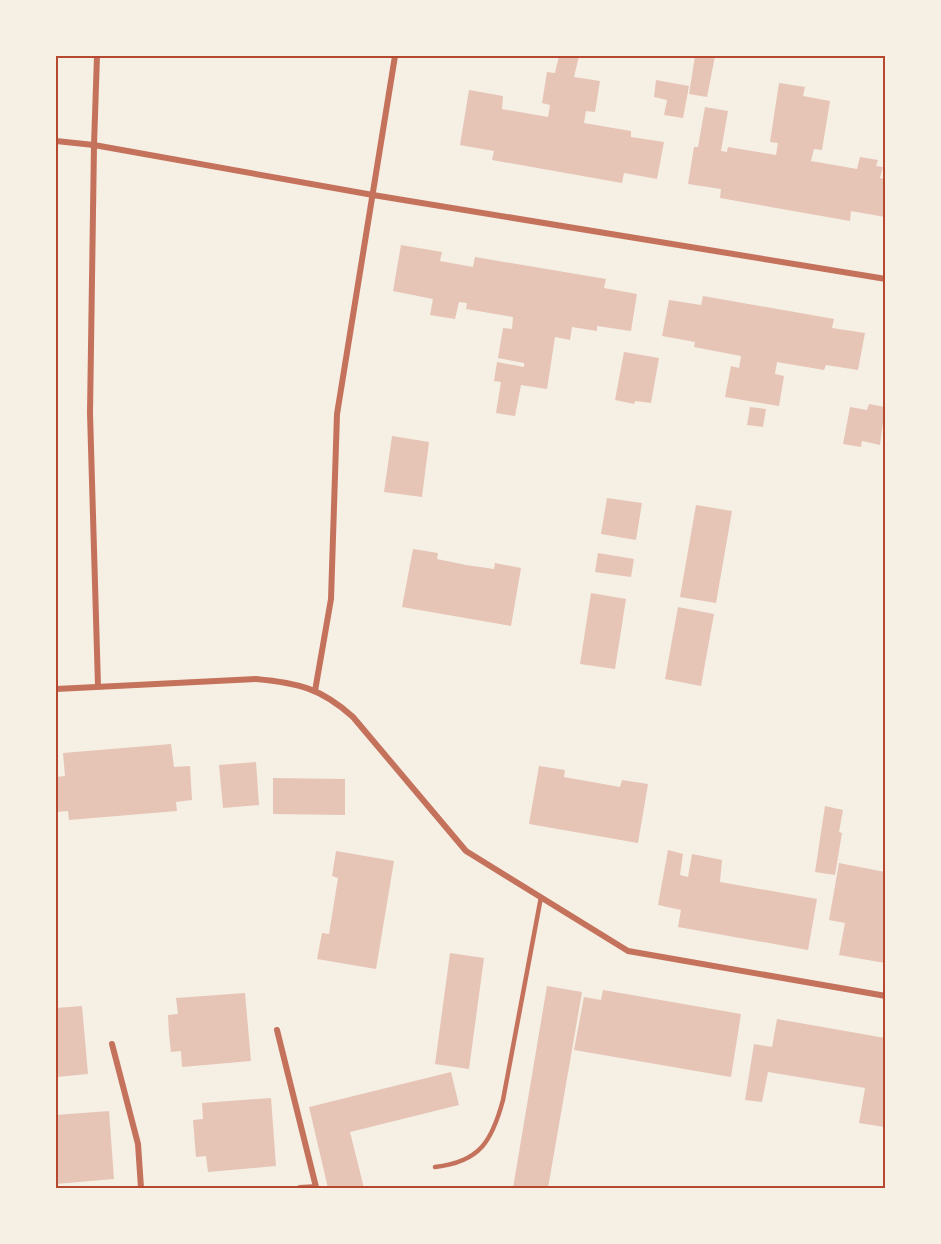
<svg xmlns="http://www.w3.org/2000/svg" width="941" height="1244" viewBox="0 0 941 1244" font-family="Rubik,sans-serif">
<rect width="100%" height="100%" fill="#f6efe4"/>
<g fill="#e6c5b7">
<path d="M 559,56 L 579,56 L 574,77 L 600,81 L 595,112 L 586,111 L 584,123 L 631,131 L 631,137 L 664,142 L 657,179 L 624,173 L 622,183 L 492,160 L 494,151 L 460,145 L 469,90 L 503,96 L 502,109 L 548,117 L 550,105 L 542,103 L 547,72 L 555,73 Z"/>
<path d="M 695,56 L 715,56 L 707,97 L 689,94 Z"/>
<path d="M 656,80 L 689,86 L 683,118 L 664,115 L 667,100 L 654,97 Z"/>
<path d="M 779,83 L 805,87 L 803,96 L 830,101 L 822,150 L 814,149 L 811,161 L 857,169 L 860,157 L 878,160 L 876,166 L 883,167 L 880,178 L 885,179 L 885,217 L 851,211 L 850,221 L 720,198 L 721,189 L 688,184 L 694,147 L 698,147 L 705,107 L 728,111 L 721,151 L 727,152 L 728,147 L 776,155 L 778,143 L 770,142 Z"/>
<path d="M 401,245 L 442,252 L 440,261 L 473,267 L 475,257 L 606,279 L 604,288 L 637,294 L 631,331 L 597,326 L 597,331 L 572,327 L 570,340 L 555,337 L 547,389 L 521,385 L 515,416 L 496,413 L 501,382 L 494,381 L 497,362 L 524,367 L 524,363 L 498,358 L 503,328 L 512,329 L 513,317 L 466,309 L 467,303 L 459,302 L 455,319 L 430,315 L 433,299 L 393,291 Z"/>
<path d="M 703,296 L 834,319 L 832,328 L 865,333 L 858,370 L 826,365 L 824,370 L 777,362 L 775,374 L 784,376 L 779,406 L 725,397 L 731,366 L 739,368 L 741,356 L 694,347 L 695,342 L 662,336 L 669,300 L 701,305 Z"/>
<path d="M 624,352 L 659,358 L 651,403 L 635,401 L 634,404 L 615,400 Z"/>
<path d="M 869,404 L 885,407 L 880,445 L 862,441 L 861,447 L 843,444 L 850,407 L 867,410 Z"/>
<path d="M 750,407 L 766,409 L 763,427 L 747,425 Z"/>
<path d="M 392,436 L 429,442 L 422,497 L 384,492 Z"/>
<path d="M 607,498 L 642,503 L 636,540 L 601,534 Z"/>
<path d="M 696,505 L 732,511 L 716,603 L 680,597 Z"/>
<path d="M 413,549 L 438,553 L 437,559 L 466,565 L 494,569 L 495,563 L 521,568 L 511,626 L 402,607 Z"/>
<path d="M 598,553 L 634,559 L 631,577 L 595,572 Z"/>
<path d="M 591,593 L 626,599 L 615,669 L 580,664 Z"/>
<path d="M 678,607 L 714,614 L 701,686 L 665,679 Z"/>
<path d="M 171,744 L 174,767 L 190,766 L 192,800 L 176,802 L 177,811 L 69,820 L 68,811 L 56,812 L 56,777 L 65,776 L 63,753 Z"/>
<path d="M 256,762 L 259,805 L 223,808 L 219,765 Z"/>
<path d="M 539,766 L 565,770 L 564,777 L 620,787 L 622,780 L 648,784 L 638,843 L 529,824 Z"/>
<path d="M 273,778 L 345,779 L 345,815 L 273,814 Z"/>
<path d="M 825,806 L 843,810 L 839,832 L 842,833 L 835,875 L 815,872 Z"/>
<path d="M 668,850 L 683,854 L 680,875 L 688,877 L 692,854 L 722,860 L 720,882 L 817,899 L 808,950 L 678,927 L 681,910 L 658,905 Z"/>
<path d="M 336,851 L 394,861 L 376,969 L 317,959 L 322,933 L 329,934 L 338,878 L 332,876 Z"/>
<path d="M 839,863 L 885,872 L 885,963 L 839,955 L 845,923 L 829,920 Z"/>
<path d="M 450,953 L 484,958 L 469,1069 L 435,1064 Z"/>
<path d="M 547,986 L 582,992 L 548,1188 L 513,1188 Z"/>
<path d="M 603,990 L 741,1014 L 731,1077 L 574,1050 L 584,997 L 601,1000 Z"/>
<path d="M 245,993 L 251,1061 L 182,1067 L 181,1051 L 171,1052 L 169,1034 L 168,1015 L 178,1014 L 176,998 Z"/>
<path d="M 82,1006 L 88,1074 L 56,1077 L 56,1008 Z"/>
<path d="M 777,1019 L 885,1038 L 885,1127 L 859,1123 L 865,1088 L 768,1072 L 762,1102 L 745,1100 L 754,1044 L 772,1047 Z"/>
<path d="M 451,1072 L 459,1105 L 350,1132 L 364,1188 L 328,1188 L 309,1107 Z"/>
<path d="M 271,1098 L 276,1166 L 208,1172 L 206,1156 L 196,1157 L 193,1120 L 203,1119 L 202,1103 Z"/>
<path d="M 109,1111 L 114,1179 L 56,1184 L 56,1115 Z"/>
</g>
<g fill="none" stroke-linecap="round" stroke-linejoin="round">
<path stroke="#c5725c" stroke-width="4.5" d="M 435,1167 C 480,1162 492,1141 503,1100 L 541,897"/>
<g stroke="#c5725c" stroke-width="6">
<path d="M 97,56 L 94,145 L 90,413 L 98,686"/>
<path d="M 56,141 L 94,145 L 373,195 L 886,279"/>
<path d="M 56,689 L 256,679 C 298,683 321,688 353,717 L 466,851 L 628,951 L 886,996"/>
<path d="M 315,691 L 331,599 L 337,414 L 395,56"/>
<path d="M 277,1030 L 316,1187 L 300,1188"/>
<path d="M 112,1044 L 138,1144 L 141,1188"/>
</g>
</g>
<rect width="941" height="1244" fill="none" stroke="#f6efe4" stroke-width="114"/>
<rect x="57" y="57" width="827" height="1130" fill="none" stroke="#b5482f" stroke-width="2"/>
</svg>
